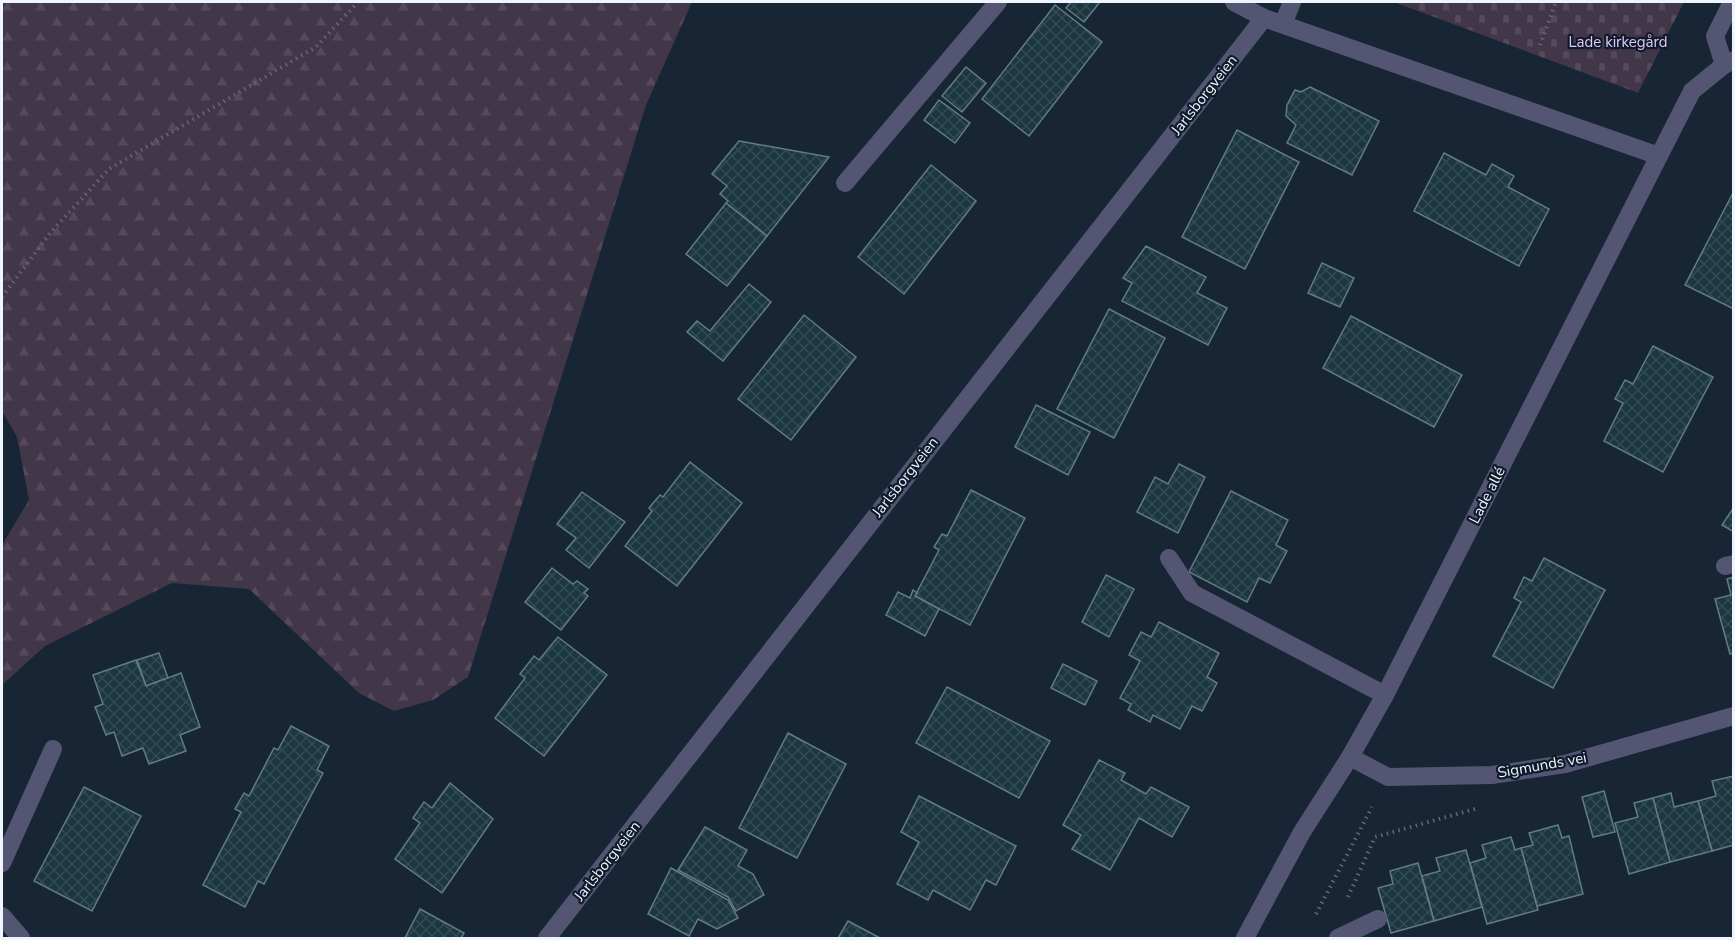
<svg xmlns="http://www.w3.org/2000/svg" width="1735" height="940" viewBox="0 0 1735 940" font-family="'Nunito Sans',sans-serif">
<defs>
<pattern id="forest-firs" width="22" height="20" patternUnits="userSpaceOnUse" patternTransform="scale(1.5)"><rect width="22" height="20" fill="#423649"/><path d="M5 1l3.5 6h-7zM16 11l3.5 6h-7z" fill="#544a5b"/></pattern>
<pattern id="cemetery-stones" width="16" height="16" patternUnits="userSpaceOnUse" patternTransform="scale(1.5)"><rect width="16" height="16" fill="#423649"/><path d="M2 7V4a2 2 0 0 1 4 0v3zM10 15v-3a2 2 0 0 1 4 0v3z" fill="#544a5b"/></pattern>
<pattern id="building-cross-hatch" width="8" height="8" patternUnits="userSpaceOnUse" patternTransform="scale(1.5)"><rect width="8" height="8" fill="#1d3740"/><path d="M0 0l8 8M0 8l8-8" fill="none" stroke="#334b53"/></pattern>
</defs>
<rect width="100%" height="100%" fill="#172535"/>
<path fill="url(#forest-firs)" d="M 2,2 L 692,2 L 646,105 L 468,677 L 433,700 L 394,711 L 359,693 L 249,589 L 172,583 L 45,646 L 2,685 L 2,545 L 29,500 L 17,437 L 2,411 Z"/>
<path fill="url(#cemetery-stones)" d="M 1394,2 L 1684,2 L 1638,93 Z"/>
<g fill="url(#building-cross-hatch)" stroke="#607c86" stroke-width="1.5">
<path d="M 1071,2 L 1100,2 L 1084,22 L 1066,8 Z"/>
<path d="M 1055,5 L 1102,42 L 1029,136 L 982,99 Z"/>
<path d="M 966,67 L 986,83 L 962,112 L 942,96 Z"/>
<path d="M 1310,87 L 1379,121 L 1352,175 L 1287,143 L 1296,125 L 1286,116 L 1287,105 L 1295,90 L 1301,92 Z"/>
<path d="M 939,100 L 970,123 L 955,143 L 924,120 Z"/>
<path d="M 1237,130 L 1299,162 L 1245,269 L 1182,237 Z"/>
<path d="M 739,141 L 829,157 L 767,236 L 726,203 L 728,201 L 720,194 L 727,186 L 712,174 Z"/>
<path d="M 1444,153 L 1486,175 L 1492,164 L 1514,176 L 1508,187 L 1549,209 L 1519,266 L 1414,211 Z"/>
<path d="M 931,165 L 976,201 L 904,294 L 858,257 Z"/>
<path d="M 1734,191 L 1734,309 L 1685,285 Z"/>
<path d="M 726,203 L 767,236 L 727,286 L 686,254 Z"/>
<path d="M 1146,246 L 1206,277 L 1197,293 L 1227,308 L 1208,345 L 1122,301 L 1132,283 L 1123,278 Z"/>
<path d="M 1322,263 L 1354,278 L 1340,307 L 1308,293 Z"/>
<path d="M 749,284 L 771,302 L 723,361 L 687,332 L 697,321 L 710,331 Z"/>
<path d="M 1109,309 L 1165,338 L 1114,438 L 1057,409 Z"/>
<path d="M 804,315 L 856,357 L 791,440 L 738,399 Z"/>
<path d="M 1351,316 L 1462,375 L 1434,427 L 1323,368 Z"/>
<path d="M 1653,346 L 1713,377 L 1663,472 L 1604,441 L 1623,403 L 1615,399 L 1625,380 L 1633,384 Z"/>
<path d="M 1036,405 L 1090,432 L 1068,475 L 1015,447 Z"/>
<path d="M 690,462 L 742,503 L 677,586 L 625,546 L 652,511 L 649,508 L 660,495 L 663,497 Z"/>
<path d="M 1179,464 L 1205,477 L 1178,533 L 1137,512 L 1155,477 L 1168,484 Z"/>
<path d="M 971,490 L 1025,518 L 970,625 L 915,596 L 939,550 L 934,547 L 942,534 L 947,536 Z"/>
<path d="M 1231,491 L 1288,520 L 1276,545 L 1287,551 L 1270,583 L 1259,578 L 1247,602 L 1189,572 Z"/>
<path d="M 582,492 L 625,522 L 589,568 L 566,550 L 576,538 L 557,524 Z"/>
<path d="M 1734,507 L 1734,532 L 1722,525 Z"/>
<path d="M 1544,558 L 1605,590 L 1553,688 L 1493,656 L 1521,602 L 1514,598 L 1524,577 L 1532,581 Z"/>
<path d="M 552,568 L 573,584 L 577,581 L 588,589 L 584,593 L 588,596 L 561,630 L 525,602 Z"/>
<path d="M 1106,575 L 1134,589 L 1109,637 L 1082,622 Z"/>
<path d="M 1734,577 L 1734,653 L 1730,654 L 1715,599 L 1731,595 L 1727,579 Z"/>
<path d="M 913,590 L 917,593 L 915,596 L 939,609 L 925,636 L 886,615 L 898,592 L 910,598 Z"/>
<path d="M 1159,622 L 1219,653 L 1207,677 L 1217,683 L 1202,711 L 1192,706 L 1180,729 L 1153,715 L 1150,722 L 1128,710 L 1131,704 L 1120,698 L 1140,661 L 1129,655 L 1141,632 L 1151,637 Z"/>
<path d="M 558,637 L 607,675 L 544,756 L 495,718 L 525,678 L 520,674 L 534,656 L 539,660 Z"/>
<path d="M 159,653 L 168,678 L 146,686 L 137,660 Z"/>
<path d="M 136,660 L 146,686 L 181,673 L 200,727 L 180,735 L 186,751 L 149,764 L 143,748 L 122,756 L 114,732 L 106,735 L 95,707 L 103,704 L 93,675 Z"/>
<path d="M 1063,664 L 1097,681 L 1085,705 L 1051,688 Z"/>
<path d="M 947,687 L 1050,741 L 1019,798 L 916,743 Z"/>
<path d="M 291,726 L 329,746 L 317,770 L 323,773 L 264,884 L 258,881 L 245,907 L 203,885 L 241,812 L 235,809 L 244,793 L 249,796 L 274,748 L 278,750 Z"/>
<path d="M 788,733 L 846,764 L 797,858 L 739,828 Z"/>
<path d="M 1099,760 L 1125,773 L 1121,780 L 1146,794 L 1151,787 L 1189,807 L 1172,837 L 1139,818 L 1110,870 L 1072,849 L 1081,835 L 1063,825 Z"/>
<path d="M 1734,776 L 1734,845 L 1712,851 L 1698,801 L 1716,796 L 1712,781 Z"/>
<path d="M 450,783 L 493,819 L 442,893 L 395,859 L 420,823 L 413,818 L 424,802 L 432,808 Z"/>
<path d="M 84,787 L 141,816 L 92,911 L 34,881 Z"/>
<path d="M 1604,791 L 1615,832 L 1593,837 L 1582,797 Z"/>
<path d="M 1671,793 L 1674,807 L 1698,801 L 1712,851 L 1670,862 L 1653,798 Z"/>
<path d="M 919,796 L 1016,846 L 996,885 L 986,880 L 970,910 L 933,890 L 928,900 L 897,884 L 919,842 L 901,832 Z"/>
<path d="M 1653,798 L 1670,862 L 1629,874 L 1615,823 L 1638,817 L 1634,803 Z"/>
<path d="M 1558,825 L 1562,838 L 1569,836 L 1583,894 L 1537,906 L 1521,848 L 1533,845 L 1529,833 Z"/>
<path d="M 705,827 L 747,850 L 738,866 L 753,874 L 764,895 L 736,911 L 728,897 L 678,870 Z"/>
<path d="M 1511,837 L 1515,850 L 1521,848 L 1538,910 L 1487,924 L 1470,863 L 1486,858 L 1482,845 Z"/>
<path d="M 1466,850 L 1482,907 L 1434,921 L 1422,876 L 1440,871 L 1436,858 Z"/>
<path d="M 1418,863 L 1434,921 L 1391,933 L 1378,888 L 1393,884 L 1390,871 Z"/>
<path d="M 671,868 L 728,900 L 738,918 L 717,929 L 698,919 L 689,936 L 648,914 Z"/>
<path d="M 420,909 L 464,933 L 461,938 L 405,938 Z"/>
<path d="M 848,921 L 880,938 L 838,938 Z"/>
</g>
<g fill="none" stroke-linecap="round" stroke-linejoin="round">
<g stroke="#5e6977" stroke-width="4" stroke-dasharray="1.5 4.5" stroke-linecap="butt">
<path d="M 1540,45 L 1556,2"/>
<path d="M 2,297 L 51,232 L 109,169 L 316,47 L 358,2"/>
<path d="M 1348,897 L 1375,837 L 1475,809"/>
<path d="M 1316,914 L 1372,807"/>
</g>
<g stroke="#545572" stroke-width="18">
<path d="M 1234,2 L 1264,18"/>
<path d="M 1283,24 L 1292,2"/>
<path d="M 1724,65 L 1715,36 L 1732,2"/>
<path d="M 845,183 L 998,2"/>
<path d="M 1169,558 L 1192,593 L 1385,695"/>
<path d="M 1725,566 L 1734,564"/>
<path d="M 1350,757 L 1388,777 L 1492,775 L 1565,764 L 1734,716"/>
<path d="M 2,863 L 53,749"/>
<path d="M 2,916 L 21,938"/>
<path d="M 547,938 L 1264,18 L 1659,156"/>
<path d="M 1245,938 L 1302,832 L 1350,757 L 1385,695 L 1692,91 L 1724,65 L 1734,60"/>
<path d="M 1338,938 L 1378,919"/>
</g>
</g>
<g text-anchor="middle" stroke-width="4.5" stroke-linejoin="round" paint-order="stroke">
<g font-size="15" fill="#e3c5f6" stroke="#0e1b2b">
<text x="1618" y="47">Lade kirkegård</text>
</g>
<g font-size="15" fill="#eef5fe" stroke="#0e1b2b">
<text transform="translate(1204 95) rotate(-52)" y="5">Jarlsborgveien</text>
<text transform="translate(905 477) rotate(-52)" y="5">Jarlsborgveien</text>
<text transform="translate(1487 495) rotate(-63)" y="5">Lade allé</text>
<text transform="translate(1542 765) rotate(-10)" y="5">Sigmunds vei</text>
<text transform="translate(607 861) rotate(-52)" y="5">Jarlsborgveien</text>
</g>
</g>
<rect width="1735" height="940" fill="none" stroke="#eef5fe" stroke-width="6"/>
</svg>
